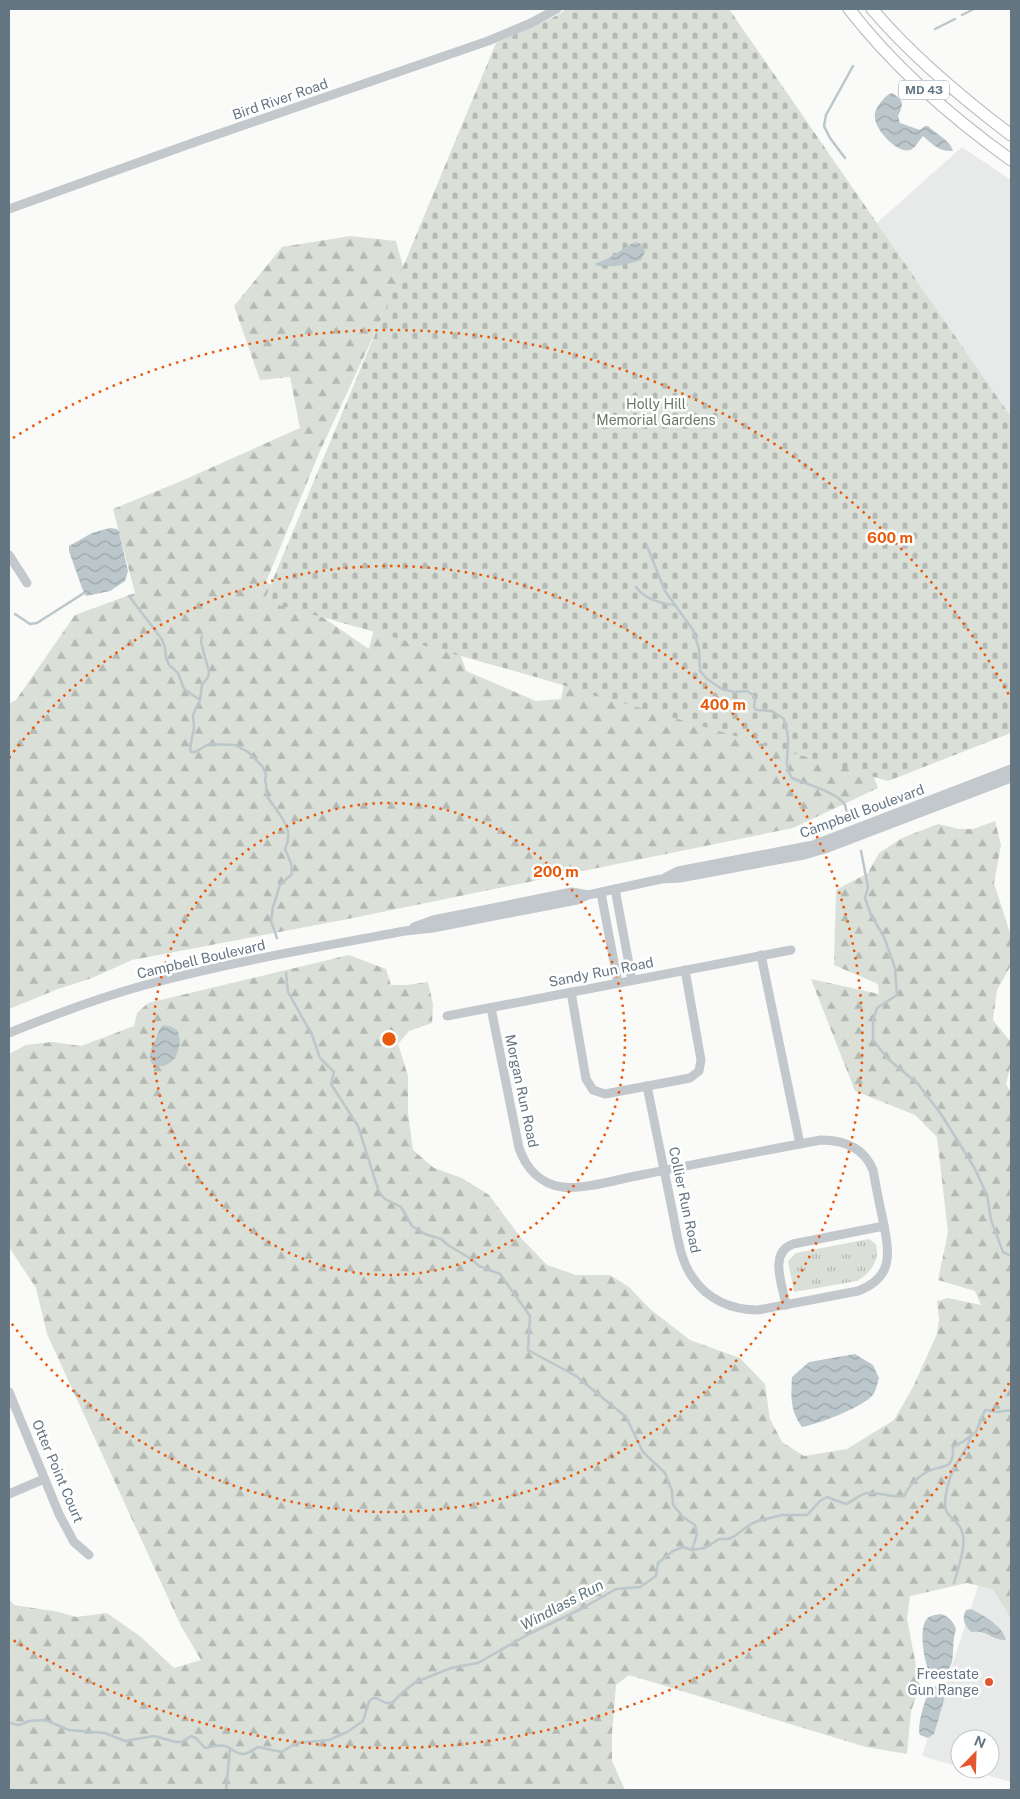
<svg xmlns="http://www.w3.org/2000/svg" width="1020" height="1799" viewBox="0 0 1020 1799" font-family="'Public Sans',sans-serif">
<defs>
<pattern id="grass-tufts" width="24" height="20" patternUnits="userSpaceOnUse" patternTransform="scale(1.25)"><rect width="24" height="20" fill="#dadfd7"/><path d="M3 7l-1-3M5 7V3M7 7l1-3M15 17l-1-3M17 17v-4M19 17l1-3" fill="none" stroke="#b4b9b4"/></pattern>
<pattern id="forest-firs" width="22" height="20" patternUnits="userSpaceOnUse" patternTransform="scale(1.25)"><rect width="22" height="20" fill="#dadfd7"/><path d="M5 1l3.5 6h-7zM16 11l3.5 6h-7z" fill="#b4b9b4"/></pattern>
<pattern id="cemetery-stones" width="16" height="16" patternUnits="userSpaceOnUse" patternTransform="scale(1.25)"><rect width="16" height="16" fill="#dadfd7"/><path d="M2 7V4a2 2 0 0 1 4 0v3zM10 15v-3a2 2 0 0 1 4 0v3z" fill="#b4b9b4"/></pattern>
<pattern id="water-waves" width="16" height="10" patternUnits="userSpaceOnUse" patternTransform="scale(1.25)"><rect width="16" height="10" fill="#bbc7cb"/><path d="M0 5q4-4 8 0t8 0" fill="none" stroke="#9ca6aa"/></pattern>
</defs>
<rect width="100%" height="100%" fill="#fafaf8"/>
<g fill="#e8e9e9">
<path d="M 962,147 L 1011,180 L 1011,417 L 877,223 Z"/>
<path d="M 1007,1499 L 1011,1501 L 1011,1782 L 966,1769 L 990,1769 L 990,1739 L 960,1739 L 960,1767 L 922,1756 Z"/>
</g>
<path fill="url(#grass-tufts)" d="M 869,1239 L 876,1244 C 880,1260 871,1273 857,1281 L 794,1292 L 788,1261 L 796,1253 Z"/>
<g fill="url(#forest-firs)">
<path d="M 350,236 L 396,241 L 404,270 L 320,451 L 266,582 L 321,616 L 369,649 L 383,592 L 458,647 L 466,671 L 536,701 L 561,699 L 572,642 L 866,756 L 878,788 L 793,828 L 343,920 L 132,960 L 92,978 L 58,989 L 9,1009 L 9,704 L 16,700 L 75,615 L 135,593 L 113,509 L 179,482 L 300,428 L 290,377 L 260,380 L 234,306 L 282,247 Z"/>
<path d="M 995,821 L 1001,845 L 994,883 L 1010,933 L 1011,965 L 997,990 L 993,1020 L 1011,1042 L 1011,1064 L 1006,1084 L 1011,1093 L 1011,1618 L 993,1589 L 967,1583 L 910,1596 L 907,1619 L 920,1686 L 911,1711 L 907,1754 L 866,1747 L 629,1675 L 616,1685 L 612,1733 L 612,1761 L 625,1790 L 9,1790 L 9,1599 L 14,1605 L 59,1612 L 76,1617 L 107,1613 L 141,1637 L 174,1668 L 201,1660 L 181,1626 L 47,1334 L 36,1288 L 9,1247 L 9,1054 L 26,1045 L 52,1042 L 81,1046 L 134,1026 L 137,1013 L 148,1003 L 349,955 L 386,969 L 391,985 L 407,985 L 428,982 L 433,1004 L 432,1023 L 409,1031 L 398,1044 L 408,1076 L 408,1114 L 413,1150 L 434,1168 L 462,1178 L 489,1195 L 521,1238 L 547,1265 L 576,1275 L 610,1275 L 629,1287 L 650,1309 L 690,1340 L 740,1358 L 765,1384 L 770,1419 L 782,1442 L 804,1456 L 847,1449 L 894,1420 L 913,1387 L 937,1334 L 939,1319 L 937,1301 L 948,1298 L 981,1305 L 975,1291 L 938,1280 L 948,1232 L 937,1137 L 915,1115 L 855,1091 L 811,979 L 879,994 L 878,984 L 834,965 L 836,890 L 868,873 L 879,853 L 902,838 L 938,824 L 959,829 L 973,829 Z"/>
</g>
<path fill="url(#cemetery-stones)" d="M 566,9 L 729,9 L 1011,417 L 1011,733 L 888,781 L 532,676 L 264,601 L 496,43 L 558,15 Z"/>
<g fill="url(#water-waves)">
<path d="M 892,93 C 904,100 904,104 898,116 L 900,123 L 920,130 L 925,126 L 928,126 C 936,134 950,140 953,151 C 939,152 932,144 923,136 C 918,141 917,147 910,150 C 897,154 875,129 875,118 C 874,112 877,108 880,103 C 884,99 886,95 892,93 Z"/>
<path d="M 636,242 C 642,244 644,246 645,252 L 641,260 C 631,264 602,270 594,264 L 609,258 L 631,244 Z"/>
<path d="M 110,528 L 117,529 L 119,532 L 128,571 L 125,581 L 110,591 L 86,596 L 82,588 L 69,551 L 69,546 L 92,533 Z"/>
<path d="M 163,1025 L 171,1027 L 177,1030 C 185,1045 174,1074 152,1064 C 147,1052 153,1046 157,1036 C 159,1031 159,1029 163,1025 Z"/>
<path d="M 855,1354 L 873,1365 L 879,1378 C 877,1384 876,1392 872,1396 C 860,1408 819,1424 802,1427 C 790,1410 791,1397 792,1377 L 809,1362 Z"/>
<path d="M 971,1609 C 983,1615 1003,1626 1006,1640 C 991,1640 988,1630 972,1632 C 965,1627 961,1619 966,1610 Z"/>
<path d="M 941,1614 C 948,1616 955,1623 956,1630 C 949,1645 961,1674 935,1676 C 933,1675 931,1674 929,1671 C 924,1662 919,1629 926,1620 C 929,1615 936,1615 941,1614 Z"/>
<path d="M 933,1686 L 945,1687 L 947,1690 L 934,1734 L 928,1738 L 920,1735 C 916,1728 926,1692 933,1686 Z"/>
</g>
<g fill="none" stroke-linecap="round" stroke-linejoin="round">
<g stroke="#bbc7cb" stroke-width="2.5">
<path d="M 962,15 L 974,9"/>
<path d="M 935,29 L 955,19"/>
<path d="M 845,158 L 830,138 L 824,126 L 826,115 L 853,66"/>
<path d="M 647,546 L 665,591 L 693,630 L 699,649 L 700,671 L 707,679 L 722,689 L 734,692 L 747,691 L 753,695 L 755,698 L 754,707 L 756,710 L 772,711 L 784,719 C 785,725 788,732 788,739 C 789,753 783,765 792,778 C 806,784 837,792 845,805 C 846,809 847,813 848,817"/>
<path d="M 636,587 C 644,599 662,604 675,605"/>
<path d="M 129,596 L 161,638 L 165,647 L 166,658 L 169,665 L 178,673 L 184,689 L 200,700"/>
<path d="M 15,614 L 30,624 L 37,623 L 84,593"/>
<path d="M 202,636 L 201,642 L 209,672 L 208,677 L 202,685 L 200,700 L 193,715 L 194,727 L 190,749 L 191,752 L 195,752 L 209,744 L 235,745 L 248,752 L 262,766 L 266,774 L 265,781 C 268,786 265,791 267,796 C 277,813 296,828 285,849 L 291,863 L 292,874 L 280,885 L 273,907 L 271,921 L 277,938"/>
<path d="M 861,851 L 868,887 L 865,898 L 871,915 L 884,937 L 895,968 L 897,995 L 877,1008 L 873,1021 L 873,1040 L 888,1059 L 918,1084 L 941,1114 L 974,1167 L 987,1195 L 991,1220 L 1003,1252 L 1011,1256"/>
<path d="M 286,973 L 288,992 L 312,1035 L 320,1058 L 334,1072 L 331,1084 L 358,1126 L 379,1192 L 385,1199 L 401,1207 L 412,1226 L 425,1234 L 441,1239 L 448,1245 L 471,1259 L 479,1266 L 500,1274 L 530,1316 L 528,1350 L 576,1376 L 626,1417 L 643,1452 L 665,1473 L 672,1491 L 673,1505 L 683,1517 L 695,1525 L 697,1534 L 692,1550"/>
<path d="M 954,1583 C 958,1567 969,1542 960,1527 C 955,1518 946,1517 945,1506 C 945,1492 950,1473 958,1461 C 963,1453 968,1448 970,1438"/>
<path d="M 9,1723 L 19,1725 L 29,1721 L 45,1720 L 69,1730 L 105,1733 L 125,1741 L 154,1736 L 176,1742 L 182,1742 L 191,1736 L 196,1738 L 205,1748 C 212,1747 218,1744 225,1746 C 229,1747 232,1750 236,1752 C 245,1757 251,1751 258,1747 L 282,1752 L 296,1743 L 329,1740 L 347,1732 L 363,1721 L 369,1702 L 371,1699 L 376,1698 L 386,1703 L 392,1703 L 404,1691 L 416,1682 L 451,1668 L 478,1663 L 529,1634 L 581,1609 L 616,1589 L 640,1587 L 656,1576 L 658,1563 L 673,1551 L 683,1547 L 692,1550 L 705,1548 L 719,1539 L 728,1539 L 733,1537 L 751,1524 L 758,1521 L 782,1515 L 807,1515 L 820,1501 L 827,1497 L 846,1504 C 853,1501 860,1494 867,1493 C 880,1492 892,1498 904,1496 C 909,1486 915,1479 925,1473 C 941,1463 954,1473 953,1447 L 964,1441 L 976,1432 L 985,1410 L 998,1412 L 1011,1410"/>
<path d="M 226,1790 L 230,1749"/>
</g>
<defs>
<g id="major">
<path d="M 849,9 C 894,67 951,117 1011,160"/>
<path d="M 872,9 C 912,56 962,98 1011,135"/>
</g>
</defs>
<use href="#major" stroke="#b5babe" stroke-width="13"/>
<g stroke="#c3c8cc" stroke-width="9">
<path d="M 9,209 L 198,141 L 488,41 L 531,23 L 557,9"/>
<path d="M 9,555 L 27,583"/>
<path d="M 666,877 L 678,871 L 813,845 L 1011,769"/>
<path d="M 615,889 L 632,980"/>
<path d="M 601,893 L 618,983"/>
<path d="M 414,927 L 433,920 L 572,892 L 588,895"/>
<path d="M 761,955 L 800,1144"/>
<path d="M 571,992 L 586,1079 L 593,1090 L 605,1094 L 690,1078 L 699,1071 L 701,1060 L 685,970"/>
<path d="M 491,1008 L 519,1148 C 526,1168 540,1184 562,1187 C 583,1190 619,1179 641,1175 C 701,1163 761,1151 821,1140 C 844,1140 864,1148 873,1170 C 876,1186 879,1203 883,1220 C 889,1252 895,1277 858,1291 L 758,1310 C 732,1310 708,1300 693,1278 C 679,1259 677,1232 672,1209 C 664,1168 655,1127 647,1086"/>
<path d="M 447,1016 L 791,950"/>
<path d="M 9,1033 C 53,1015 98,998 145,985 C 230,962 318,947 405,931 L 433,928 L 577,900 L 588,895 L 661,879 L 680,878 L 804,855 L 825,849 L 1011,778"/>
<path d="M 786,1305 C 783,1286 768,1253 793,1244 L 884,1226"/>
<path d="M 9,1392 L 59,1514 L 74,1542 L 89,1555"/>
<path d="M 9,1494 L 44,1479"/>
</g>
<use href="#major" stroke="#fff" stroke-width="11"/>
</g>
<g fill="none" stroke="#e8590c" stroke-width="2.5" stroke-dasharray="2.5 5">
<circle cx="389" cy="1039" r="236"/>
<path d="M9 758A473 473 0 1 1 9 1320"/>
<path d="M1009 1383A709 709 0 0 1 13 1640M13 438A709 709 0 0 1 1009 695"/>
</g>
<circle fill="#e4572e" stroke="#fff" stroke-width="2" cx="989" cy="1682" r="5"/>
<g text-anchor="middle" stroke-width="5" stroke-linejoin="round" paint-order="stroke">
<rect fill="#fff" stroke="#939fa8" stroke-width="1" x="899" y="80.5" width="50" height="19" rx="4"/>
<g font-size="12" font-weight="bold" fill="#657683">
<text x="924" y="94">MD 43</text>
</g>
<g font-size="14" fill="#657683" stroke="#fff">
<text transform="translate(280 99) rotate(-19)" y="5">Bird River Road</text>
<text transform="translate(862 811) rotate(-20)" y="5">Campbell Boulevard</text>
<text transform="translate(201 959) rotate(-13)" y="5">Campbell Boulevard</text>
<text transform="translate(601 972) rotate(-11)" y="5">Sandy Run Road</text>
<text transform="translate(522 1091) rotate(78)" y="5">Morgan Run Road</text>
<text transform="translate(685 1200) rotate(78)" y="5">Collier Run Road</text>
<text transform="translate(58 1471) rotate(67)" y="5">Otter Point Court</text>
</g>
<g font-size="14" fill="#687a64" stroke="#fff">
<text x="656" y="409">Holly Hill<tspan x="656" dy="16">Memorial Gardens</tspan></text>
</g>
<g font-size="14" fill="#657683" stroke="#fff" text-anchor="end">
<text x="979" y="1679">Freestate<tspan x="979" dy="16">Gun Range</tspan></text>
</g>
<g font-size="15" font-style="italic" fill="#60757c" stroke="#fff">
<text transform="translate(562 1605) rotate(-28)" y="5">Windlass Run</text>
</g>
</g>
<circle cx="389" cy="1039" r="8" fill="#e8590c" stroke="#fff" stroke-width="2.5"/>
<g font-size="15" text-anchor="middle" font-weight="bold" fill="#e8590c" stroke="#fff" stroke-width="5" stroke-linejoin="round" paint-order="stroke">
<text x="890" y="543">600 m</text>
<text x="723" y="710">400 m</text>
<text x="556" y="877">200 m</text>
</g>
<rect width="1020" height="1799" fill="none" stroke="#657683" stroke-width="20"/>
<g transform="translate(975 1754) rotate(23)"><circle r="24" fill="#ffffff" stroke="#c1c8cd"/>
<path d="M0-4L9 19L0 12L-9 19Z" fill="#e4572e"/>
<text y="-8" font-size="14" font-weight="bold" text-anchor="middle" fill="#657683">N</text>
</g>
</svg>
